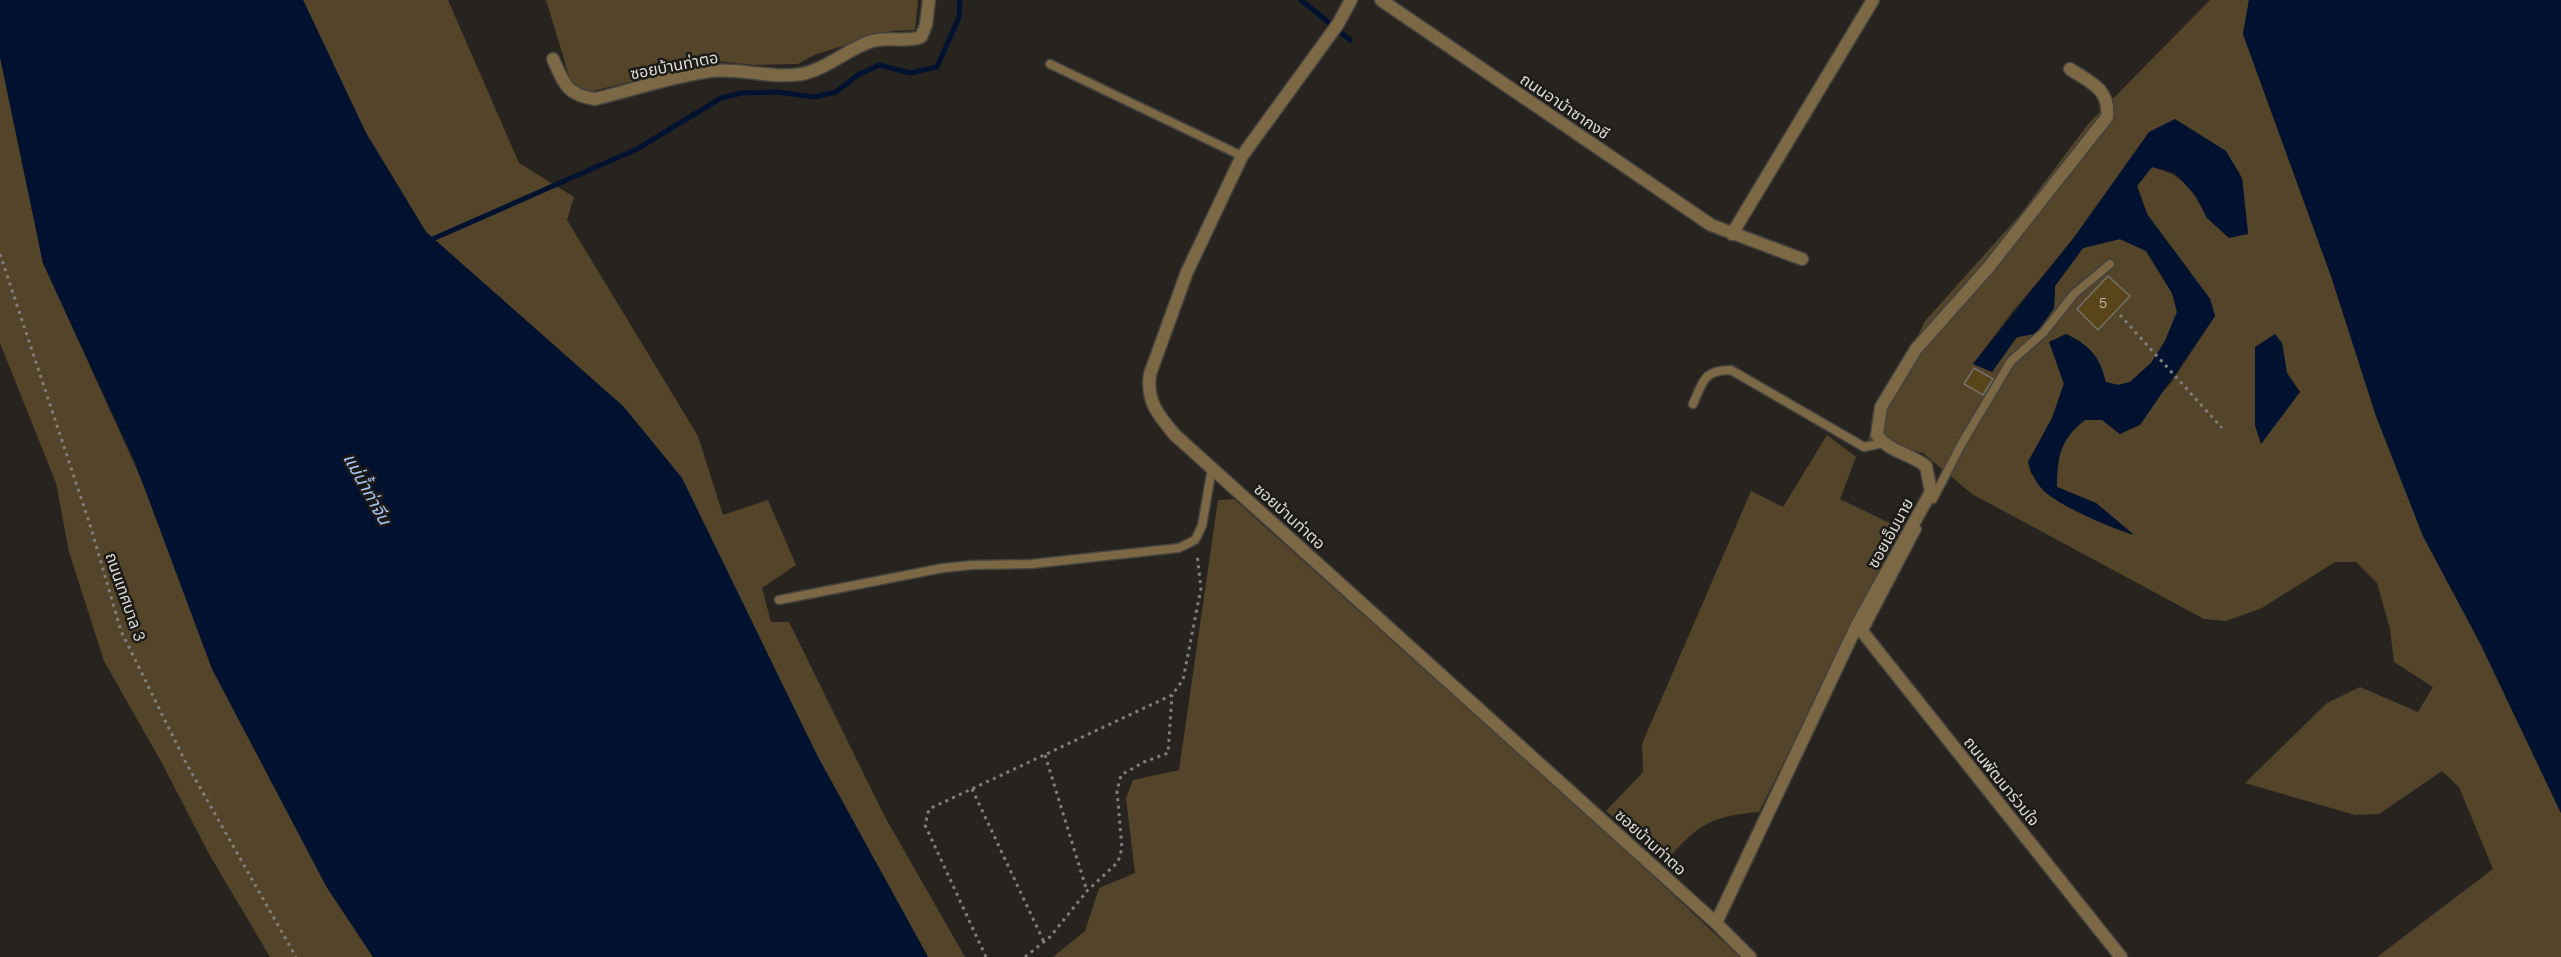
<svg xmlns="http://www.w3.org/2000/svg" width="2561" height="957" viewBox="0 0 2561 957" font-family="'DM Sans','Noto Sans Thai',sans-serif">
<rect width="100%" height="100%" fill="#272420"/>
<g fill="#53442a" fill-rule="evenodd">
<path d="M 303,0 L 448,0 L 519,163 L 574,197 L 567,220 L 698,436 L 723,515 L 768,500 L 796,565 L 762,588 L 771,622 L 789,622 L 885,817 L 965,957 L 928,957 L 624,407 L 426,232 L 366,133 Z"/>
<path d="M 546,0 L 918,0 L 915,30 L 891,31 L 814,55 L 798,64 L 754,65 L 717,61 L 584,93 L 570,79 Z"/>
<path d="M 2210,0 L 2249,0 L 2243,34 L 2331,276 L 2376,416 L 2423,536 L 2481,645 L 2561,813 L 2561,957 L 2377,957 L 2493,869 L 2459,787 L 2442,771 L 2379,814 L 2355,815 L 2245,783 L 2327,703 L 2360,687 L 2418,712 L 2433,687 L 2394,662 L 2390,629 L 2377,583 L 2356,562 L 2335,562 L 2262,608 L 2226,621 L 2204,619 L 1972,494 L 1923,453 L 1868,439 L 1925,321 L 2019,216 L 2089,123 ZM 2175,119 L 2242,178 L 2248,233 L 2207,218 C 2192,189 2185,176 2152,167 L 2137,186 L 2147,214 L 2210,299 L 2215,316 L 2171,383 L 2120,434 L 2102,420 L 2085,420 C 2060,439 2057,456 2057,487 L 2096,503 L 2133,534 L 2031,474 L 2028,462 L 2052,418 L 2064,383 L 2050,342 L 2066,334 L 2080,341 L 2106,382 L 2118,385 L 2130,382 L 2151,363 L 2165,341 L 2177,312 L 2172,293 L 2146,251 L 2120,239 L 2083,248 L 2055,286 L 2054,308 L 2036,333 L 2018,337 L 1973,364 L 2013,311 ZM 2282,343 L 2287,373 L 2299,392 L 2261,443 L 2255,425 L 2255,348 Z"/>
<path d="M 0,57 L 43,263 L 326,886 L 373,957 L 270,957 L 209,854 L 163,765 L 104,661 L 69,552 L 56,483 L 0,343 Z"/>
<path d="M 1827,435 L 1856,457 L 1840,499 L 1900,528 L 1759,812 C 1712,816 1698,824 1667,860 L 1606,811 L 1643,772 L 1642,744 L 1751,491 L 1783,507 Z"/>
<path d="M 1234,499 L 1627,852 L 1740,957 L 1053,957 L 1085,931 L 1099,888 L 1135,873 L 1126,798 L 1133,780 L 1179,770 L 1218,500 Z"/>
</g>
<g fill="#001230">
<path d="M 0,0 L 303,0 L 366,133 L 426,232 L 624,407 L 682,478 L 817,755 L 928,957 L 373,957 L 326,886 L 212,669 L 134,460 L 43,263 L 0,57 Z"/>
<path d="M 2249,0 L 2561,0 L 2561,813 L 2481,645 L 2423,536 L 2376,416 L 2331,276 L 2243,34 Z"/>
<path d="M 2175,119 L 2226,151 L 2242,178 L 2248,234 L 2229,238 L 2207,218 L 2196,196 L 2175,173 L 2152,167 L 2137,186 L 2147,214 L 2210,299 L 2215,316 L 2140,425 L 2120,434 L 2102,420 L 2085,420 C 2060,439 2057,457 2057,487 L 2096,503 L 2134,535 C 2113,529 2057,505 2043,490 C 2035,482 2031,472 2028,462 L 2052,418 L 2064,384 L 2049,342 L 2066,334 C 2090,346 2099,355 2106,382 L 2118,385 L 2130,382 L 2151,363 L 2165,341 L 2177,312 L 2172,293 L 2146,251 L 2120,239 L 2083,248 L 2055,286 L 2054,308 L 2036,334 L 2017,337 L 1992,372 L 1973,364 L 2075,236 L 2149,132 Z"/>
<path d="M 2275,334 L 2282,343 L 2287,373 L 2300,392 L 2261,444 L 2255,425 L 2255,347 Z"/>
</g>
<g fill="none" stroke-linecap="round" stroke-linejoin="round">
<g stroke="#001230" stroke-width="5">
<path d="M 1301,0 L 1350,40"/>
<path d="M 428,241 L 637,149 L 721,98 L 742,93 L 777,92 L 814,97 L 836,92 L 858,75 L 879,65 L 910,73 L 937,67 L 959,17 L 960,0"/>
</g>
</g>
<g fill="#5a4419" stroke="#75726c" stroke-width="1.5">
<path d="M 2108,276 L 2130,296 L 2098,330 L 2077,309 Z"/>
<path d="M 1974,368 L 1993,379 L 1983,395 L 1964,384 Z"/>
</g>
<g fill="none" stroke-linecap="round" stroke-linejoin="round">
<defs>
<g id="lane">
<path d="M 1050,64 L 1242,156"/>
<path d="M 1693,404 C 1703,382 1703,370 1731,370 L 1864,447 L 1883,443"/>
<path d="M 1933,499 L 1962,443 L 2011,361 L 2043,333 L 2074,294 L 2110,264"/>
<path d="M 779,600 L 943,568 L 973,565 L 1031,564 L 1179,548 L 1195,540 L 1202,526 L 1212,468"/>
<path d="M 1863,632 L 1917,529"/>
</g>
<g id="street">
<path d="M 1351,0 L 1338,24 L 1242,156 L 1187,272 L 1150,374 C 1146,401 1158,415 1175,435 L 1716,923 L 1750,957"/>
<path d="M 1381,0 L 1711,225 L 1802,259"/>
<path d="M 553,59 C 564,83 566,95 595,99 C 633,90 672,76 711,71 C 741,68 771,79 802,74 C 827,69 847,49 872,41 C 890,36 902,43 921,37 L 926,25 L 929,0"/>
<path d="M 1732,234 L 1873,0"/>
<path d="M 1857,625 L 2121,957"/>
<path d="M 1716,923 L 1857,625 L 1931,492 L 1926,466 C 1909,453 1889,452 1877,435 L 1881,407 L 1916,349 L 1988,268 L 2107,117 C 2110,89 2091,83 2070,69"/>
</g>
</defs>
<use href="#lane" stroke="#44423e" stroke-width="11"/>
<use href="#street" stroke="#44423e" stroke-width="15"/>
<g stroke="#817f7b" stroke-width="3" stroke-dasharray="3 4.5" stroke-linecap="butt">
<path d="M 0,254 L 91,528 L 121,631 L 185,761 L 296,957"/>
<path d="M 2120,315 L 2222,428"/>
<path d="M 1045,755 L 1087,891"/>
<path d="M 972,789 L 1044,942"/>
<path d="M 986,957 L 925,825 L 929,809 L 1172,695 L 1183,680 L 1201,588 L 1197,554"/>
<path d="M 1025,957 L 1050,937 L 1087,891 L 1118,862 L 1122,848 L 1117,791 L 1121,775 L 1144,762 L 1168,753 L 1172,695"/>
</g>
<use href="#lane" stroke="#7c6844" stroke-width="8"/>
<use href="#street" stroke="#7c6844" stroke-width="12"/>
</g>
<g text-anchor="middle" stroke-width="5" stroke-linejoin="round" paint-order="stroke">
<g font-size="14" fill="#beb7aa">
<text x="2103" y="308">5</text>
</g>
<g font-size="16" fill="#dfddda" stroke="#1d1b17">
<text transform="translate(674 65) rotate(-11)" y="6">ซอยบ้านท่าตอ</text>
<text transform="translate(1565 106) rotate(34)" y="6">ถนนอาม้าซากงซี</text>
<text transform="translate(1290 516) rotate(42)" y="6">ซอยบ้านท่าตอ</text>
<text transform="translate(1890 533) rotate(-61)" y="6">ซอยเอ็มนาย</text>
<text transform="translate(126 597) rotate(71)" y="6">ถนนเทศบาล 3</text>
<text transform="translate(2002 781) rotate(51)" y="6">ถนนพัฒนาร่วมใจ</text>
<text transform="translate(1651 842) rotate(42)" y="6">ซอยบ้านท่าตอ</text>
</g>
<g font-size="18" font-style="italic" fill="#a6c8f8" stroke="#1d1b17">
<text transform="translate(367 489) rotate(61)" y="6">แม่น้ำท่าจีน</text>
</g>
</g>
</svg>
